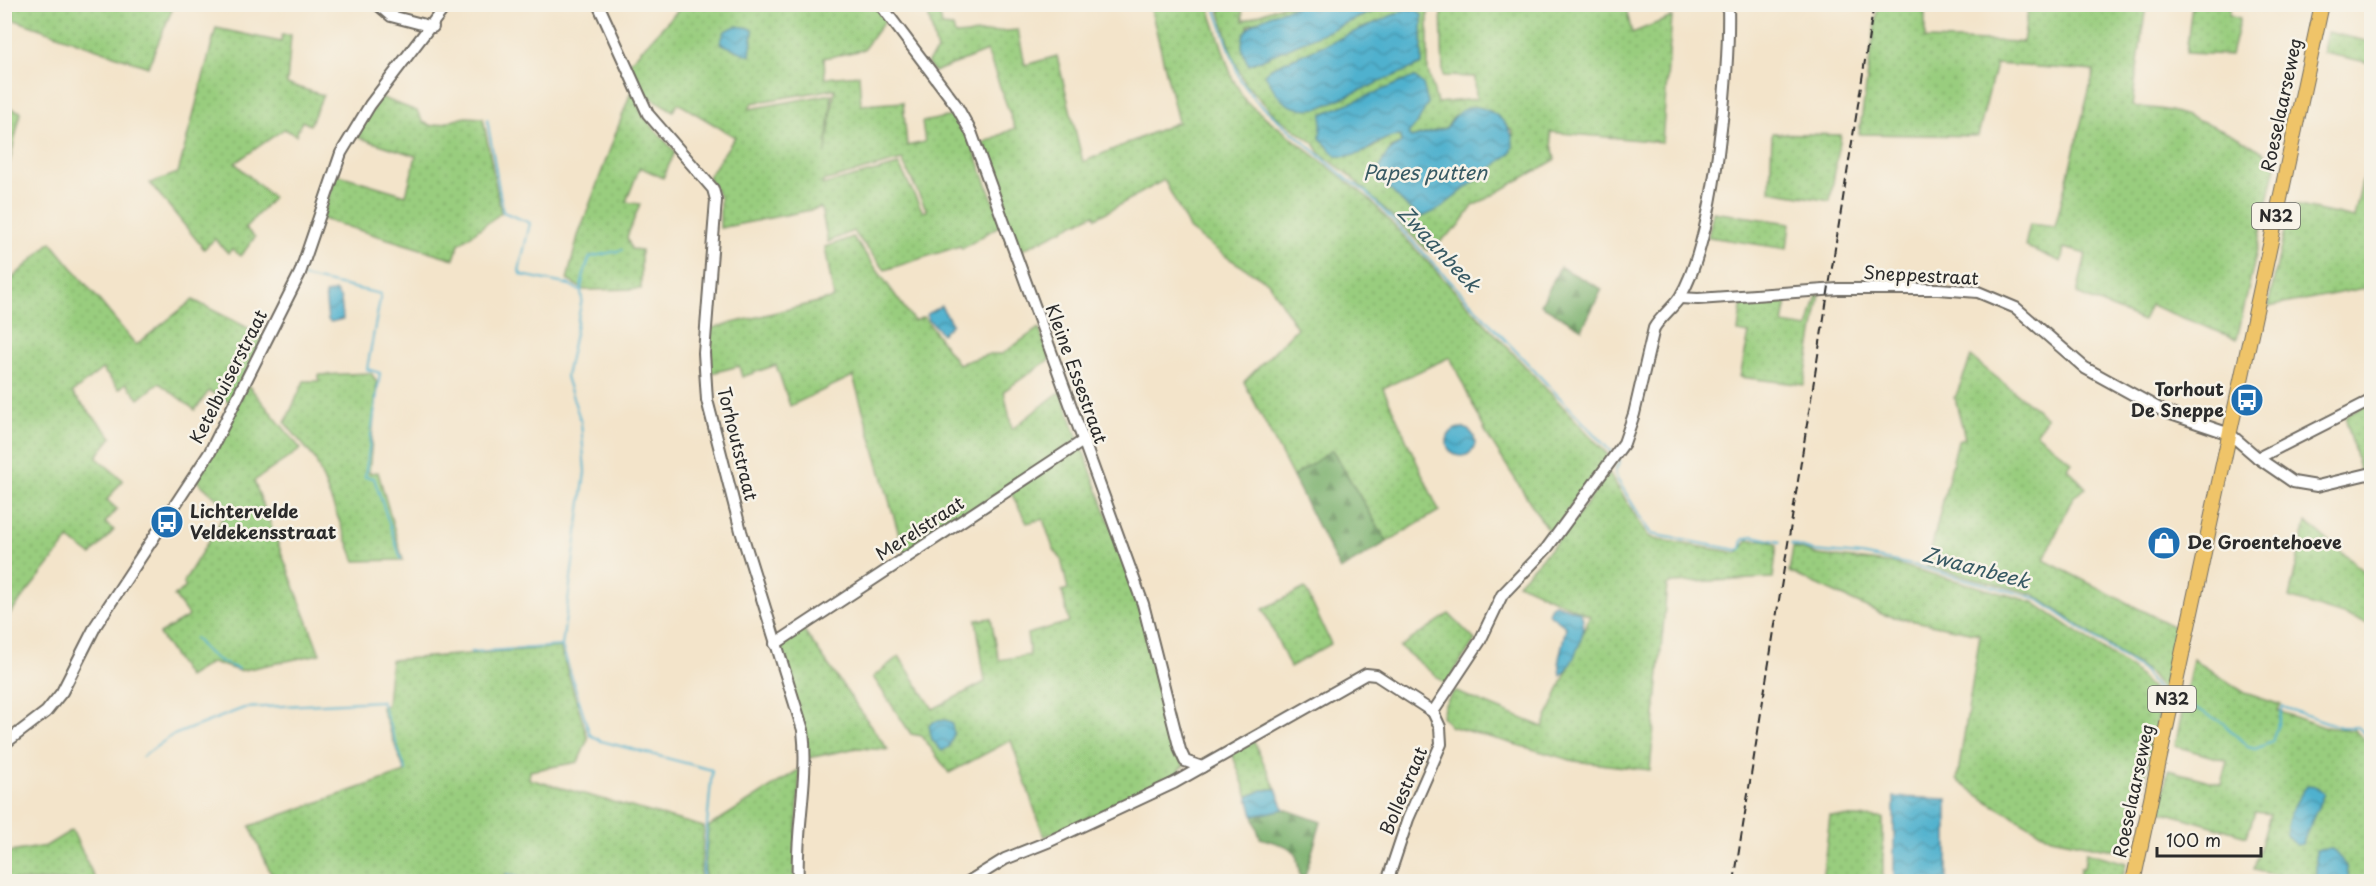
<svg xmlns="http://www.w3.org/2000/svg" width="2376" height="886" viewBox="0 0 2376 886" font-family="'Playpen Sans',sans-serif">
<defs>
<pattern id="grass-dots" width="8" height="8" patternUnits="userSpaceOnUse" patternTransform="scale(1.5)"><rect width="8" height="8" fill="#99cd7e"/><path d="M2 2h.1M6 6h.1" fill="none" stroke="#84b06d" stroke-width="1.8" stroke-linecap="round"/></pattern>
<pattern id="forest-firs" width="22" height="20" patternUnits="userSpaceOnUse" patternTransform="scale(1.5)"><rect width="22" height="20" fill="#7ab06d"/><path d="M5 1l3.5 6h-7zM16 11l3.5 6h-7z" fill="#648f5a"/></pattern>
<pattern id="water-waves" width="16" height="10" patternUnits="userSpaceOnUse" patternTransform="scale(1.5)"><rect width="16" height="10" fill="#50b1ce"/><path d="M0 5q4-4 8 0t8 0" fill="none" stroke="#4390a7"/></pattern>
</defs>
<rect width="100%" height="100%" fill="#f7f3e8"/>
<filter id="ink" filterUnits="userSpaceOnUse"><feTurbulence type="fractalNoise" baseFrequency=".0167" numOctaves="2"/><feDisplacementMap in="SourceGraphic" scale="12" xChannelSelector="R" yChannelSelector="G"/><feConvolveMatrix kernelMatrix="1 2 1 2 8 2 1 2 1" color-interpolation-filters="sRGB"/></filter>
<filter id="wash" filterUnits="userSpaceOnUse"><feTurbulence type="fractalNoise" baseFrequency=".008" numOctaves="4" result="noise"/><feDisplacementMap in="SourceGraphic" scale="24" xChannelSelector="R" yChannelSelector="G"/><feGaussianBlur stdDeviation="1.35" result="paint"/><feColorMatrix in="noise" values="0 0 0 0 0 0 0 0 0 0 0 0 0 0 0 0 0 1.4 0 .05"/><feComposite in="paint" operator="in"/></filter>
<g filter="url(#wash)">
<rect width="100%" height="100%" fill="#f3e4ca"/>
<g fill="url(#grass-dots)" stroke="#627c54" stroke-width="1.5" fill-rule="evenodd">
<path d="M 13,5 L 13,4 L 174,5 L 148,67 L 12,19 Z"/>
<path d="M 683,5 L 876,5 L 886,19 L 863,50 L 824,58 L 825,78 L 859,75 L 861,105 L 903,102 L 907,146 L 925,142 L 922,122 L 956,115 L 967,132 L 1002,224 L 962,249 L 960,246 L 885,270 L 853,231 L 828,242 L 821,208 L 720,228 L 720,197 L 708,177 L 735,137 L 678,103 L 673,111 L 642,92 L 628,64 ZM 835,89 L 826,152 L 832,94 L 749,109 L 752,103 ZM 902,160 L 927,211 L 923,212 L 899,165 L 822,185 L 823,181 Z"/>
<path d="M 926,5 L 938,5 L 942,26 L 953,27 L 955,35 L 1018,30 L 1025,65 L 1057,56 L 1083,162 L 1178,122 L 1150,5 L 1208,5 L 1232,77 L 1246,102 L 1367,197 L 1609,456 L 1576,497 L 1554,532 L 1549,532 L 1487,435 L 1450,357 L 1383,388 L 1439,511 L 1387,542 L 1333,451 L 1293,477 L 1244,382 L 1297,328 L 1268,282 L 1228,258 L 1190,230 L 1164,180 L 1096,218 L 1094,214 L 1018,252 L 979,145 L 1015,128 L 987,51 L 934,72 L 927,63 L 937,51 Z"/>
<path d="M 1218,5 L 1242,5 L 1243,21 L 1283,5 L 1301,5 L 1248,25 L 1249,65 L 1388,5 L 1428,5 L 1428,71 L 1437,103 L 1476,99 L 1475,77 L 1443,76 L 1441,5 L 1625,5 L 1632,33 L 1672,17 L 1662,142 L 1550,132 L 1555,160 L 1473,206 L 1459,226 L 1428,251 L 1350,176 L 1320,153 L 1314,143 L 1276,116 L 1245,84 L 1233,57 ZM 1491,113 L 1513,131 L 1511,153 L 1490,167 L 1391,148 L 1401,143 L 1401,136 L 1390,136 L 1371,149 L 1336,156 L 1320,138 L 1322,126 L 1411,128 L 1408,134 L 1411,138 L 1446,128 L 1455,115 Z"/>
<path d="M 1878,5 L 1925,5 L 1925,39 L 2023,42 L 2029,5 L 2146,5 L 2132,106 C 2146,108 2161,108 2174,112 C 2210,122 2246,140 2277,161 L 2237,339 L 2150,305 L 2143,321 L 2077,294 L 2086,254 L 2064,248 L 2061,262 L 2025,246 L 2030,224 L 2055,227 L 2094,71 L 1996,64 L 1978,136 L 1859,134 Z"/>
<path d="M 2192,5 L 2231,5 L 2229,15 L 2240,18 L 2231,55 L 2186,53 Z"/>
<path d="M 216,28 L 281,42 L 282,35 L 291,35 L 287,84 L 323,95 L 310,125 L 302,121 L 296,135 L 284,129 L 235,163 L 273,198 L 245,228 L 255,237 L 241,256 L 232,249 L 228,253 L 215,239 L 204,249 L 150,183 L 178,173 Z"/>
<path d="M 2327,32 L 2371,42 L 2371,63 L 2324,53 Z"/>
<path d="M 632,89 L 643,116 L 675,152 L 663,178 L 640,167 L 626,202 L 640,204 L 627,237 L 631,249 L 641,250 L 641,289 L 584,290 L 567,280 L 578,236 Z"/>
<path d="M 380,97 L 417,111 L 423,122 L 432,126 L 466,117 L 483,118 L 501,213 L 459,244 L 454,259 L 322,219 L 336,174 L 406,195 L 416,156 L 354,136 Z"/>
<path d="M 5,106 L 21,112 L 5,183 Z"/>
<path d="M 1772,133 L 1841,135 L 1830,201 L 1770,191 Z"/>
<path d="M 2371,142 L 2371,300 L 2365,288 L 2268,307 L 2290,204 L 2354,218 Z"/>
<path d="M 1713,212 L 1790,223 L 1787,249 L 1708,237 Z"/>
<path d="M 853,237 L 914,321 L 924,317 L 958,364 L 990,354 L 1002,354 L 1039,328 L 1050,359 L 1004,391 L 1012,429 L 1061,391 L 1078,439 L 905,555 L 853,376 L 790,406 L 776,365 L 742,377 L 739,366 L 708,374 L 708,329 L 834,298 L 825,247 Z"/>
<path d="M 51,242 L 136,345 L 193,300 L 264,336 L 231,403 L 209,391 L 195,410 L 159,383 L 139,399 L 126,383 L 119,389 L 102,369 L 72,393 L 112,437 L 96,457 L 123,480 L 107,500 L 117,509 L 105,523 L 114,530 L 91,555 L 69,539 L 9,615 L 4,613 L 4,286 Z"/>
<path d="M 1817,294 L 1820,294 L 1804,385 L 1740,377 L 1749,334 L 1738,332 L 1742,299 L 1788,295 L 1783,324 L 1808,328 Z"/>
<path d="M 1971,357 L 2047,418 L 2036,433 L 2072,462 L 2067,468 L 2086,488 L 2073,497 L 2044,560 L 2176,628 L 2163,690 L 2149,673 L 2033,594 L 1927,566 L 1958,440 L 1965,438 L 1955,398 Z"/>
<path d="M 371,373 L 377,383 L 369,473 L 378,472 L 403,560 L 355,561 L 315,459 L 285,423 L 304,381 L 319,381 L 319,375 Z"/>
<path d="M 248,385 L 301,449 L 254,481 L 320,654 L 239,671 L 212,662 L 188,677 L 159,634 L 189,616 L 174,596 L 186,587 L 183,583 L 228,509 L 195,479 Z"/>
<path d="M 2371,403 L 2371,468 L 2360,472 L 2345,416 Z"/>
<path d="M 1082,447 L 1138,600 L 1173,735 L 1184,766 L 1179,769 L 1182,775 L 1044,837 L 1011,740 L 949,773 L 922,736 L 911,734 L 873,677 L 899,656 L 933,709 L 985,682 L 976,620 L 991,618 L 999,660 L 1030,655 L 1027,634 L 1069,622 L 1062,591 L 1068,589 L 1061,559 L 1053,548 L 1043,519 L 1027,523 L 1010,491 Z"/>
<path d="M 1609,473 L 1648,536 L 1654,539 L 1738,553 L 1748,540 L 1767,540 L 1777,545 L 1773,578 L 1672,583 L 1667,585 L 1650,770 L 1574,761 L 1450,726 L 1442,716 L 1445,704 L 1454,691 L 1543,727 L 1590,616 L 1518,583 L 1566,532 Z"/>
<path d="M 2306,522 L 2365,572 L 2371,581 L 2371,624 L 2289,598 Z"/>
<path d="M 1793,547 L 1818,555 L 1896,564 L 2033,602 L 2133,670 L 2162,700 L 2129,853 L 2051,838 L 1985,800 L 1957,780 L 1980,634 L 1884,615 L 1789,572 Z"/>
<path d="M 1305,588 L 1331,644 L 1290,667 L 1263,609 Z"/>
<path d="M 1449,614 L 1475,640 L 1446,684 L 1400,647 Z"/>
<path d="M 803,629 L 888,750 L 857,748 L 808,758 L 781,644 Z"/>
<path d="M 560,647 L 588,739 L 578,762 L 530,771 L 529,779 L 704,827 L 700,881 L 535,882 L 506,873 L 505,875 L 525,881 L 274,881 L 250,826 L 405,772 L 381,707 L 387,705 L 391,660 Z"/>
<path d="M 2193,659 L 2245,693 L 2281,705 L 2278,711 L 2324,727 L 2354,730 L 2371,746 L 2371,881 L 2293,881 L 2293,879 L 2254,870 L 2270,814 L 2255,812 L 2247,836 L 2160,811 L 2168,770 L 2221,784 L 2227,761 L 2175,746 Z"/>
<path d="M 1253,740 L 1276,789 L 1262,790 L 1248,797 L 1232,753 Z"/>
<path d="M 800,769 L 794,881 L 704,882 L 708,827 Z"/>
<path d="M 1830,816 L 1883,818 L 1883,881 L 1822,881 Z"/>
<path d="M 72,830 L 96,881 L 5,881 L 5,853 L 46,846 Z"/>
<path d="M 2086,852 L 2126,863 L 2122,881 L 2079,881 L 2080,868 L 2084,868 Z"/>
</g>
<g fill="url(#forest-firs)" stroke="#526e4c" stroke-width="1.5">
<path d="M 1560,267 L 1602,289 L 1582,329 L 1541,305 Z"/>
<path d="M 1332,450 L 1387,542 L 1340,570 L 1293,477 Z"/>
<path d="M 1284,809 L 1321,822 L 1304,879 L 1300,876 L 1296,853 L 1286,846 L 1260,838 L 1253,816 Z"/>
</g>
<g fill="url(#water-waves)" stroke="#3e6e7c" stroke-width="1.5">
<path d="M 1301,4 L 1388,4 L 1388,5 L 1249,65 C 1224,23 1271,16 1301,4 Z"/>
<path d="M 1409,8 L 1416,9 L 1422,15 L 1422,64 L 1319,108 C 1286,112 1280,101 1265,74 L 1271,68 Z"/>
<path d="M 736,26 L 750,28 L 753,31 L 750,56 L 720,43 L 725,31 Z"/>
<path d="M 1414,77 L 1423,84 L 1428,103 L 1417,124 L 1408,133 L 1411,138 L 1446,128 C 1453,120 1456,112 1467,108 C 1486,101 1522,128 1511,153 L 1439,209 L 1423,217 L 1407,207 L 1379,178 C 1379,161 1387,151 1401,143 L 1401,136 C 1373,136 1371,160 1336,156 L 1320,138 L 1322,114 Z"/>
<path d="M 335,291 L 341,299 L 343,319 L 331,322 L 328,320 L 325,294 Z"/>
<path d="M 941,306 L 952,324 L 942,334 L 928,319 L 927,314 Z"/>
<circle cx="1461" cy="442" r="14"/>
<path d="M 1555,604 L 1579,612 C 1592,623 1572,668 1561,676 L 1559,659 L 1566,627 L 1548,613 L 1551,606 Z"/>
<path d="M 945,720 L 951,722 L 954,733 L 949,747 L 942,751 L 932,740 L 929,726 L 933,722 Z"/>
<path d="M 2307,786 L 2317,787 L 2324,793 L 2302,844 L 2296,845 L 2287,836 C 2285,819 2297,799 2307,786 Z"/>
<path d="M 1276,789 L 1284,809 L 1253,816 L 1248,797 L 1262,790 Z"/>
<path d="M 1894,797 L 1947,799 L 1947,881 L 1894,881 Z"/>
<path d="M 2332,849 L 2347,866 L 2349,881 L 2316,881 L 2316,850 Z"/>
</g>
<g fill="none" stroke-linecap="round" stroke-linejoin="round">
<g stroke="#50b1ce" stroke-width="2">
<path d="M 1214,4 L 1240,80 L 1256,101 L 1346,178 L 1366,192 L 1613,454"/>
<path d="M 487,119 L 503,212 L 530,223 L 519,271 L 522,275 L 570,285 L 580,291"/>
<path d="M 622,250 L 590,257 C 585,269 579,287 582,299 L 566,377 L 581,422 L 585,472 L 562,646 L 590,735 L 601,741 L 712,770 L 702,881"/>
<path d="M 303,277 L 381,294 L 367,369 L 380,373 L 365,477 L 374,478 L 401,559"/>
<path d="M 1620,460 L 1615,472 L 1617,479 L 1651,534 L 1737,550 L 1741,549 L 1743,540 L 1753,536 L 1780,542"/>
<path d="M 1791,544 L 1813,551 L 1861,555 L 1917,566 L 2036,598 L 2143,671 L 2159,692"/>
<path d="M 195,638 C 207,655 219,662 238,669"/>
<path d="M 471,652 L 561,646"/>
<path d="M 2187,703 L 2223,723 L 2248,747 L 2255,749 L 2272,742 L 2283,707 L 2341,727 L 2358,727 L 2372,741"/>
<path d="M 142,757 L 171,736 L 244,708 L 381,701 L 406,771"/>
<path d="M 507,874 L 530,882"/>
</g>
</g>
</g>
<g filter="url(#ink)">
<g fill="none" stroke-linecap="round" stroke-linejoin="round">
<defs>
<g id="minor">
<path d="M 377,4 L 391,16 L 433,27"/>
<path d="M 598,4 L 648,114 L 713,189 L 716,200 L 704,353 L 707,400 L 741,531 L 803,730 C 809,781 795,831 798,882"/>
<path d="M 880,4 L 956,105 L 971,132 L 1143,604 L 1180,750 L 1185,761 L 1202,767"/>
<path d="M 1680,298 L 1698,299 L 1838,289 L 1938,289 L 1978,292 L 2016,308 L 2085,368 L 2165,412 L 2230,434 L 2258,458 L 2293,482 L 2317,486 L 2372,473"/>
<path d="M 2258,458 L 2372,400"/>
<path d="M 775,644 L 1083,441"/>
<path d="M 1433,712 L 1480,641 L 1502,595 L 1547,548 L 1624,443 L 1634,414 L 1654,328 C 1661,316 1673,308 1680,297 C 1715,239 1730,73 1728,4"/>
<path d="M 4,744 L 46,712 L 62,692 L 96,625 L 210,452 L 300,273 L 341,153 L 370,105 L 447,4"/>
<path d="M 968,882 L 1005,859 L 1050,841 L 1174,783 L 1366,674 L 1376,675 L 1433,712"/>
<path d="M 1387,882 L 1408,819 L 1441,744 L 1440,727 L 1433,712"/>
</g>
<path id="major" d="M 2133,882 L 2322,4"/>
</defs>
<use href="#minor" stroke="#716c63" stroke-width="14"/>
<use href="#major" stroke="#716c63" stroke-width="16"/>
<use href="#minor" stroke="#fff" stroke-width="10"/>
<use href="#major" stroke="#efc469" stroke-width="14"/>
<path stroke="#2b2b2b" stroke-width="2" stroke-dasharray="9 4.5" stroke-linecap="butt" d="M 1734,882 L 1874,4"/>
</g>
</g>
<defs>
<symbol id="bus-disc" viewBox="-11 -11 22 22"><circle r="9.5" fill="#1f6fb2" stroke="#f7f3e8"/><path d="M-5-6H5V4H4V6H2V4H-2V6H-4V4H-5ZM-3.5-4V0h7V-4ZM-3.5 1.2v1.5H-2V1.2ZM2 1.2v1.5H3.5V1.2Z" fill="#fff"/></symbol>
<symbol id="shop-disc" viewBox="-11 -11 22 22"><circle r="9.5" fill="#1f6fb2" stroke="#f7f3e8"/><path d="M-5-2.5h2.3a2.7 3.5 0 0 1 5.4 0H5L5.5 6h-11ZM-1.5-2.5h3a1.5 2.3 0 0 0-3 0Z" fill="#fff"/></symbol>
</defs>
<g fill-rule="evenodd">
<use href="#bus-disc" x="2228" y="381" width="38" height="38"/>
<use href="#bus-disc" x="148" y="503" width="38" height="38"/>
<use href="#shop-disc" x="2145" y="524" width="38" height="38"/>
</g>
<g text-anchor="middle" stroke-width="5" stroke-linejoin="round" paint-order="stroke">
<g fill="#f7f3e8" stroke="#686764" stroke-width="1.5">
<rect x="2252" y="203" width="48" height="26" rx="4.5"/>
<rect x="2148" y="686" width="48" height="26" rx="4.5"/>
</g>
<g font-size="16" font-weight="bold" fill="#2b2b2b">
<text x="2276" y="222">N32</text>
<text x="2172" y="705">N32</text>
</g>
<g font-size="18" fill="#2b2b2b" stroke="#f7f3e8">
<text transform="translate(2282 105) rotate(-78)" y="6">Roeselaarseweg</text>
<text transform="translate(1921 276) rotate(3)" y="6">Sneppestraat</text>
<text transform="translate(1076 374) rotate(70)" y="6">Kleine Essestraat</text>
<text transform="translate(229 377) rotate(-63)" y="6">Ketelbuiserstraat</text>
<text transform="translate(737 444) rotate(76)" y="6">Torhoutstraat</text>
<text transform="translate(920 529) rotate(-33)" y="6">Merelstraat</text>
<text transform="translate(1404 791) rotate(-67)" y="6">Bollestraat</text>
<text transform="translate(2134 791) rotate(-78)" y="6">Roeselaarseweg</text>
</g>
<g font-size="18" font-weight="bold" fill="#2b2b2b" stroke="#f7f3e8" text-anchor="start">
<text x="2224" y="396" text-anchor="end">Torhout<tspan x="2224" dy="21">De Sneppe</tspan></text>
<text x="190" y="518">Lichtervelde<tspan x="190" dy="21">Veldekensstraat</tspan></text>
<text x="2187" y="549">De Groentehoeve</text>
</g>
<g font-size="20" font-style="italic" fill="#385a64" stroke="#f7f3e8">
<text x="1425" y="180">Papes putten</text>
<text transform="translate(1439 249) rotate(47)" y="7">Zwaanbeek</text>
<text transform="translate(1976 568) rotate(15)" y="7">Zwaanbeek</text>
</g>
</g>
<rect width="2376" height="886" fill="none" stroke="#f7f3e8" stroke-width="24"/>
<path d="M2157 847v9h104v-9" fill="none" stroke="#2b2b2b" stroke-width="3"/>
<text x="2166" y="847" font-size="18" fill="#2b2b2b" stroke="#f7f3e8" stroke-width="4.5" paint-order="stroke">100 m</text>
</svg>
